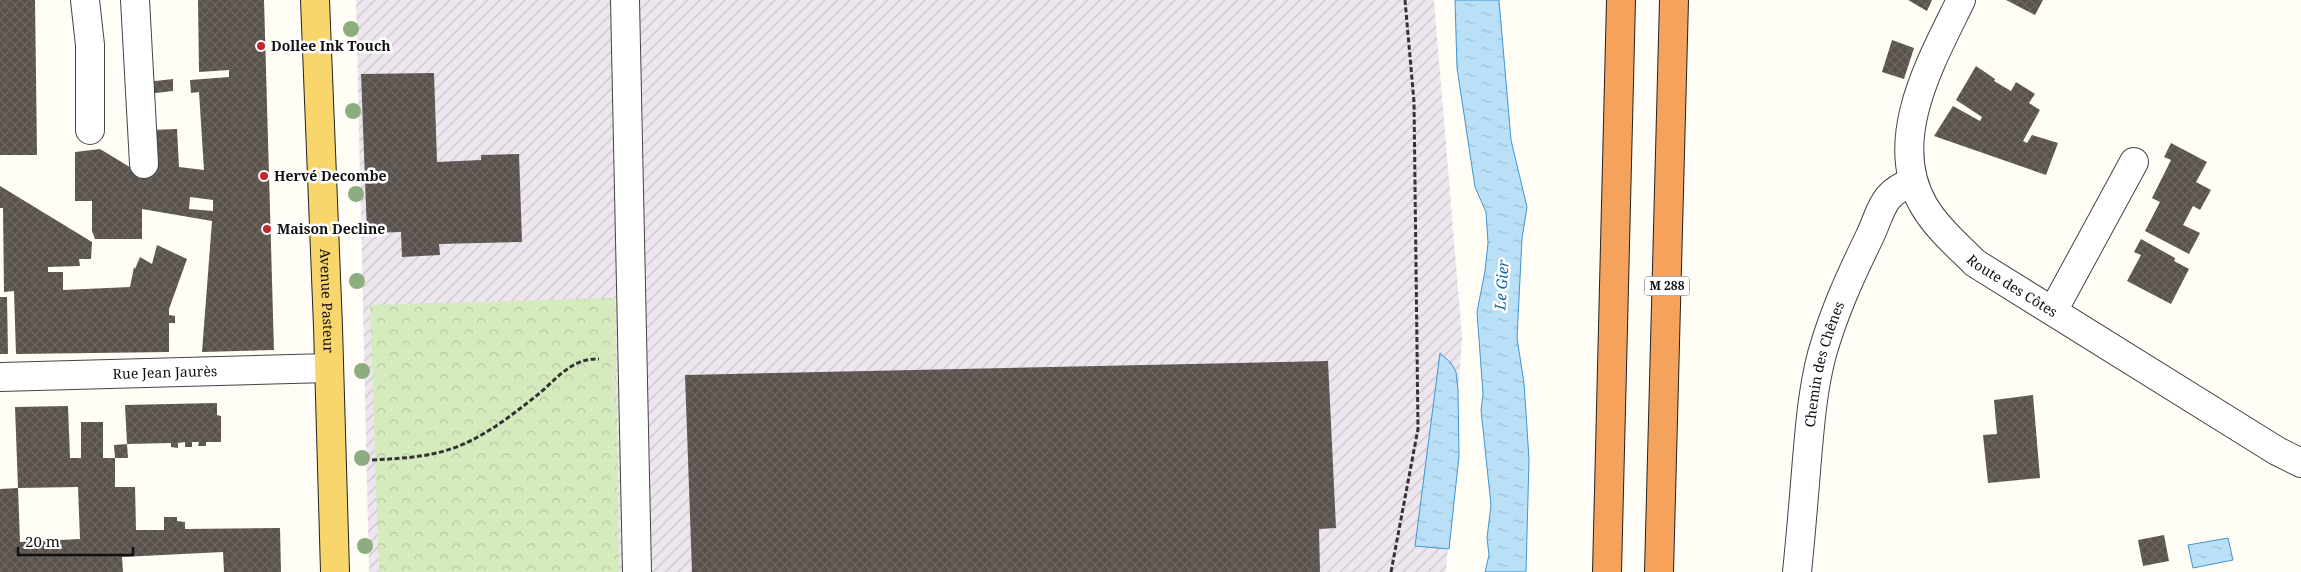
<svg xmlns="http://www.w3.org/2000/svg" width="2301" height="572" viewBox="0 0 2301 572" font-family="'Noto Serif',serif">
<defs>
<pattern id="industrial-furrows" width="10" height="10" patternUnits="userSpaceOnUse" patternTransform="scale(1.25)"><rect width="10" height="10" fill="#eee6ef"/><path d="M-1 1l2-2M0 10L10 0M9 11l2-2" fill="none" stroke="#cbc4cc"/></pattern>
<pattern id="park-crowns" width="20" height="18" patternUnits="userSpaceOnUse" patternTransform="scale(1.25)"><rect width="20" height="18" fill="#d5ebbd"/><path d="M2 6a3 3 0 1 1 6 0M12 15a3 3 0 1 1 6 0" fill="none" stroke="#b6c8a1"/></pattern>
<pattern id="water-ripples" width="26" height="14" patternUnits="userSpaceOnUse" patternTransform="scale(1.25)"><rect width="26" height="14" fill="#b9e0f7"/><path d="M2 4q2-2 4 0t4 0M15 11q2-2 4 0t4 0" fill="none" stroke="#9ebfd3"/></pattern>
<pattern id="building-cross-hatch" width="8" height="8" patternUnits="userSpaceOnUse" patternTransform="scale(1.25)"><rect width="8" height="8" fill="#5a524d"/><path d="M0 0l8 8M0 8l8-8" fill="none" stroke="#6d6662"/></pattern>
</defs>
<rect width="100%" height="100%" fill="#fffdf5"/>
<path fill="url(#industrial-furrows)" d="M 356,0 L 1434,0 L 1462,337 L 1446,572 L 369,572 Z"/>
<path fill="url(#park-crowns)" d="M 615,298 L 619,572 L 379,572 L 370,305 Z"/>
<g fill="url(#water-ripples)" stroke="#3f96cf">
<path d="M 1455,0 L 1499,0 L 1511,140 L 1527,207 L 1522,238 L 1517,338 L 1524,383 L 1529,459 L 1526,572 L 1485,572 L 1489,555 L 1487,538 L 1491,505 L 1481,410 L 1483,394 L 1477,312 L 1485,271 L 1488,243 L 1486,212 L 1475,187 L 1457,68 Z"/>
<path d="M 1440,353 L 1451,363 L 1456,372 L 1458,390 L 1459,456 L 1449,549 L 1415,546 Z"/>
<path d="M 2228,538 L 2233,560 L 2193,568 L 2188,545 Z"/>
</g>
<g fill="url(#building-cross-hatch)" fill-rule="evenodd">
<path d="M 0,0 L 35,0 L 37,155 L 0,155 Z"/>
<path d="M 198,0 L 264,0 L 274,350 L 202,352 L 212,221 L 142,209 L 142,239 L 95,239 L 92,231 L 92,201 L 75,201 L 75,152 L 100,149 L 138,172 L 153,176 L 150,130 L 177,129 L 179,167 L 204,170 L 199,92 L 191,93 L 190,80 L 229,77 L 229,70 L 199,72 ZM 190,197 L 213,200 L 213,211 L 189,209 Z"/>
<path d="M 1908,0 L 1932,0 L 1927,11 Z"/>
<path d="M 2006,0 L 2043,0 L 2035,15 Z"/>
<path d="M 1892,40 L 1914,48 L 1904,79 L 1882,72 Z"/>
<path d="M 1976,66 L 1995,79 L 1994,81 L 2011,91 L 2016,82 L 2035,94 L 2029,103 L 2040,110 L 2023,141 L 2027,143 L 2032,135 L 2058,143 L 2046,175 L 1934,136 L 1953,106 L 1980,121 L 1982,117 L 1956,100 Z"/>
<path d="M 434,73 L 437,162 L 481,160 L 481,155 L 519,154 L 522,242 L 439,244 L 440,255 L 402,257 L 401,232 L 367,233 L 361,74 Z"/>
<path d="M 173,79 L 173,91 L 147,94 L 146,82 Z"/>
<path d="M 2171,143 L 2207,162 L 2196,182 L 2211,190 L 2200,210 L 2193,206 L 2183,225 L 2200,233 L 2189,254 L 2145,231 L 2160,202 L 2152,198 L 2171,160 L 2164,157 Z"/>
<path d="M 0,186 L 92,242 L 91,259 L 79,259 L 80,266 L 48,267 L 48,272 L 63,272 L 63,290 L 130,287 L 134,267 L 135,269 L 140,257 L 152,264 L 157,245 L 187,259 L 169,309 L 169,315 L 175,316 L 175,323 L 169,323 L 169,352 L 16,354 L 14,291 L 4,292 L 3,208 L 0,208 Z"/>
<path d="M 2141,239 L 2175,258 L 2174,261 L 2189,269 L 2171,304 L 2127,281 L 2141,255 L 2134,252 Z"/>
<path d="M 0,297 L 7,297 L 8,354 L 0,354 Z"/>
<path d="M 1328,361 L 1336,528 L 1319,529 L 1320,572 L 692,572 L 685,375 Z"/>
<path d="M 2033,395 L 2040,478 L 1988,483 L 1983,435 L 1997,434 L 1994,400 Z"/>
<path d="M 217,403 L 217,415 L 221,416 L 221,442 L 206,442 L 206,446 L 198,446 L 199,442 L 192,442 L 192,447 L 185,447 L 185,442 L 178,443 L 178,448 L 171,447 L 171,443 L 127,444 L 125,405 Z"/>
<path d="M 68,406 L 70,458 L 81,458 L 81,422 L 103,422 L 103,458 L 115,458 L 115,487 L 135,487 L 136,530 L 164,530 L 164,517 L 177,517 L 177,521 L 185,522 L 185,529 L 280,528 L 281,572 L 224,572 L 223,552 L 122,557 L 123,572 L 0,572 L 0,489 L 18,488 L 20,542 L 80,539 L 78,487 L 18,488 L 15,407 Z"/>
<path d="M 127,444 L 128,458 L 115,458 L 114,445 Z"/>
<path d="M 2164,535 L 2169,561 L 2143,566 L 2138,540 Z"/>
</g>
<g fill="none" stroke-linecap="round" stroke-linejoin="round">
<defs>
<g id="minor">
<path d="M 85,0 L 90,45 L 90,130"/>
<path d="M 135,0 L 144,164"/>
<path d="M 625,0 L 637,572"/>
<path id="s1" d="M 1961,0 C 1932,60 1885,140 1924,206 C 1937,228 1957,245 1975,263 L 2277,451 L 2301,463"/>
<path d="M 2053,311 L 2134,162"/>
<path id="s2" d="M 0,377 L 329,368"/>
<path id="s3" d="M 1797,572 C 1801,534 1804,496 1807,459 C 1810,424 1813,388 1822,354 C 1834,312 1850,277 1869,238 C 1882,211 1881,193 1913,182"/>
</g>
<g id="major">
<path id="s4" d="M 315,0 L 328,327 L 335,572"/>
</g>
<g id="highway">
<path d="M 1607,572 L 1621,0"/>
<path d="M 1659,572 L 1674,0"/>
</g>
</defs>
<use href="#minor" stroke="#444" stroke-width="30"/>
<use href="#major" stroke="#222" stroke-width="30"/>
<use href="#highway" stroke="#222" stroke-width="30"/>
<g stroke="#333" stroke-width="3" stroke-dasharray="5 2.5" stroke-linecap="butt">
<path d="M 372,460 C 408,458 439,457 472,440 C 496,428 520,409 541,392 C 559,376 573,358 599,359"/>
<path d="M 1391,572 L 1418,429 L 1414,102 L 1405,0"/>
</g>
<use href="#minor" stroke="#fff" stroke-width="28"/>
<use href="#major" stroke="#f9d66b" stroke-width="28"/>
<use href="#highway" stroke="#f5a25d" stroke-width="28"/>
</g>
<g fill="#8dad7f">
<circle cx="351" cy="29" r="8"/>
<circle cx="353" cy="111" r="8"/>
<circle cx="356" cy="194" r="8"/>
<circle cx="357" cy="281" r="8"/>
<circle cx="362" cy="371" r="8"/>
<circle cx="362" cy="458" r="8"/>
<circle cx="365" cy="546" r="8"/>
</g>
<g fill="#c4262e" stroke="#fff" stroke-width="2">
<circle cx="261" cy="46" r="5"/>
<circle cx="264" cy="176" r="5"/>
<circle cx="267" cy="229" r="5"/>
</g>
<g text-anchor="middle" stroke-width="5" stroke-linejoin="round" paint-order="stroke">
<rect fill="#fff" stroke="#585858" stroke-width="1" x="1644.5" y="276.5" width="45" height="19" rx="4"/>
<g font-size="12" font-weight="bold" fill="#111">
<text x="1667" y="290">M 288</text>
</g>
<g font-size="14" font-weight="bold" fill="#111" stroke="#fff" text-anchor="start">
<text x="271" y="51">Dollee Ink Touch</text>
<text x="274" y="181">Hervé Decombe</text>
<text x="277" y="234">Maison Decline</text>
</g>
<g font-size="14" fill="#111" stroke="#fff">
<text dy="5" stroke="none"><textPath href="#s1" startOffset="339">Route des Côtes</textPath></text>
<text dy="5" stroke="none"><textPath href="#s4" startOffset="301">Avenue Pasteur</textPath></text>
<text dy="5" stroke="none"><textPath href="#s3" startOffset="210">Chemin des Chênes</textPath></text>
<text dy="5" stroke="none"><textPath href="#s2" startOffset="165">Rue Jean Jaurès</textPath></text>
</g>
<g font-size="15" font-style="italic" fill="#1768a6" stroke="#fff">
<text transform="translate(1502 285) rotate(-86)" y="5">Le Gier</text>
</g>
</g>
<path d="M18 547v8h115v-8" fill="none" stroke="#111111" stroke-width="2.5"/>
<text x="25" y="547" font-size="15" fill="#111111" stroke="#ffffff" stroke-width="4" paint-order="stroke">20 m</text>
</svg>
